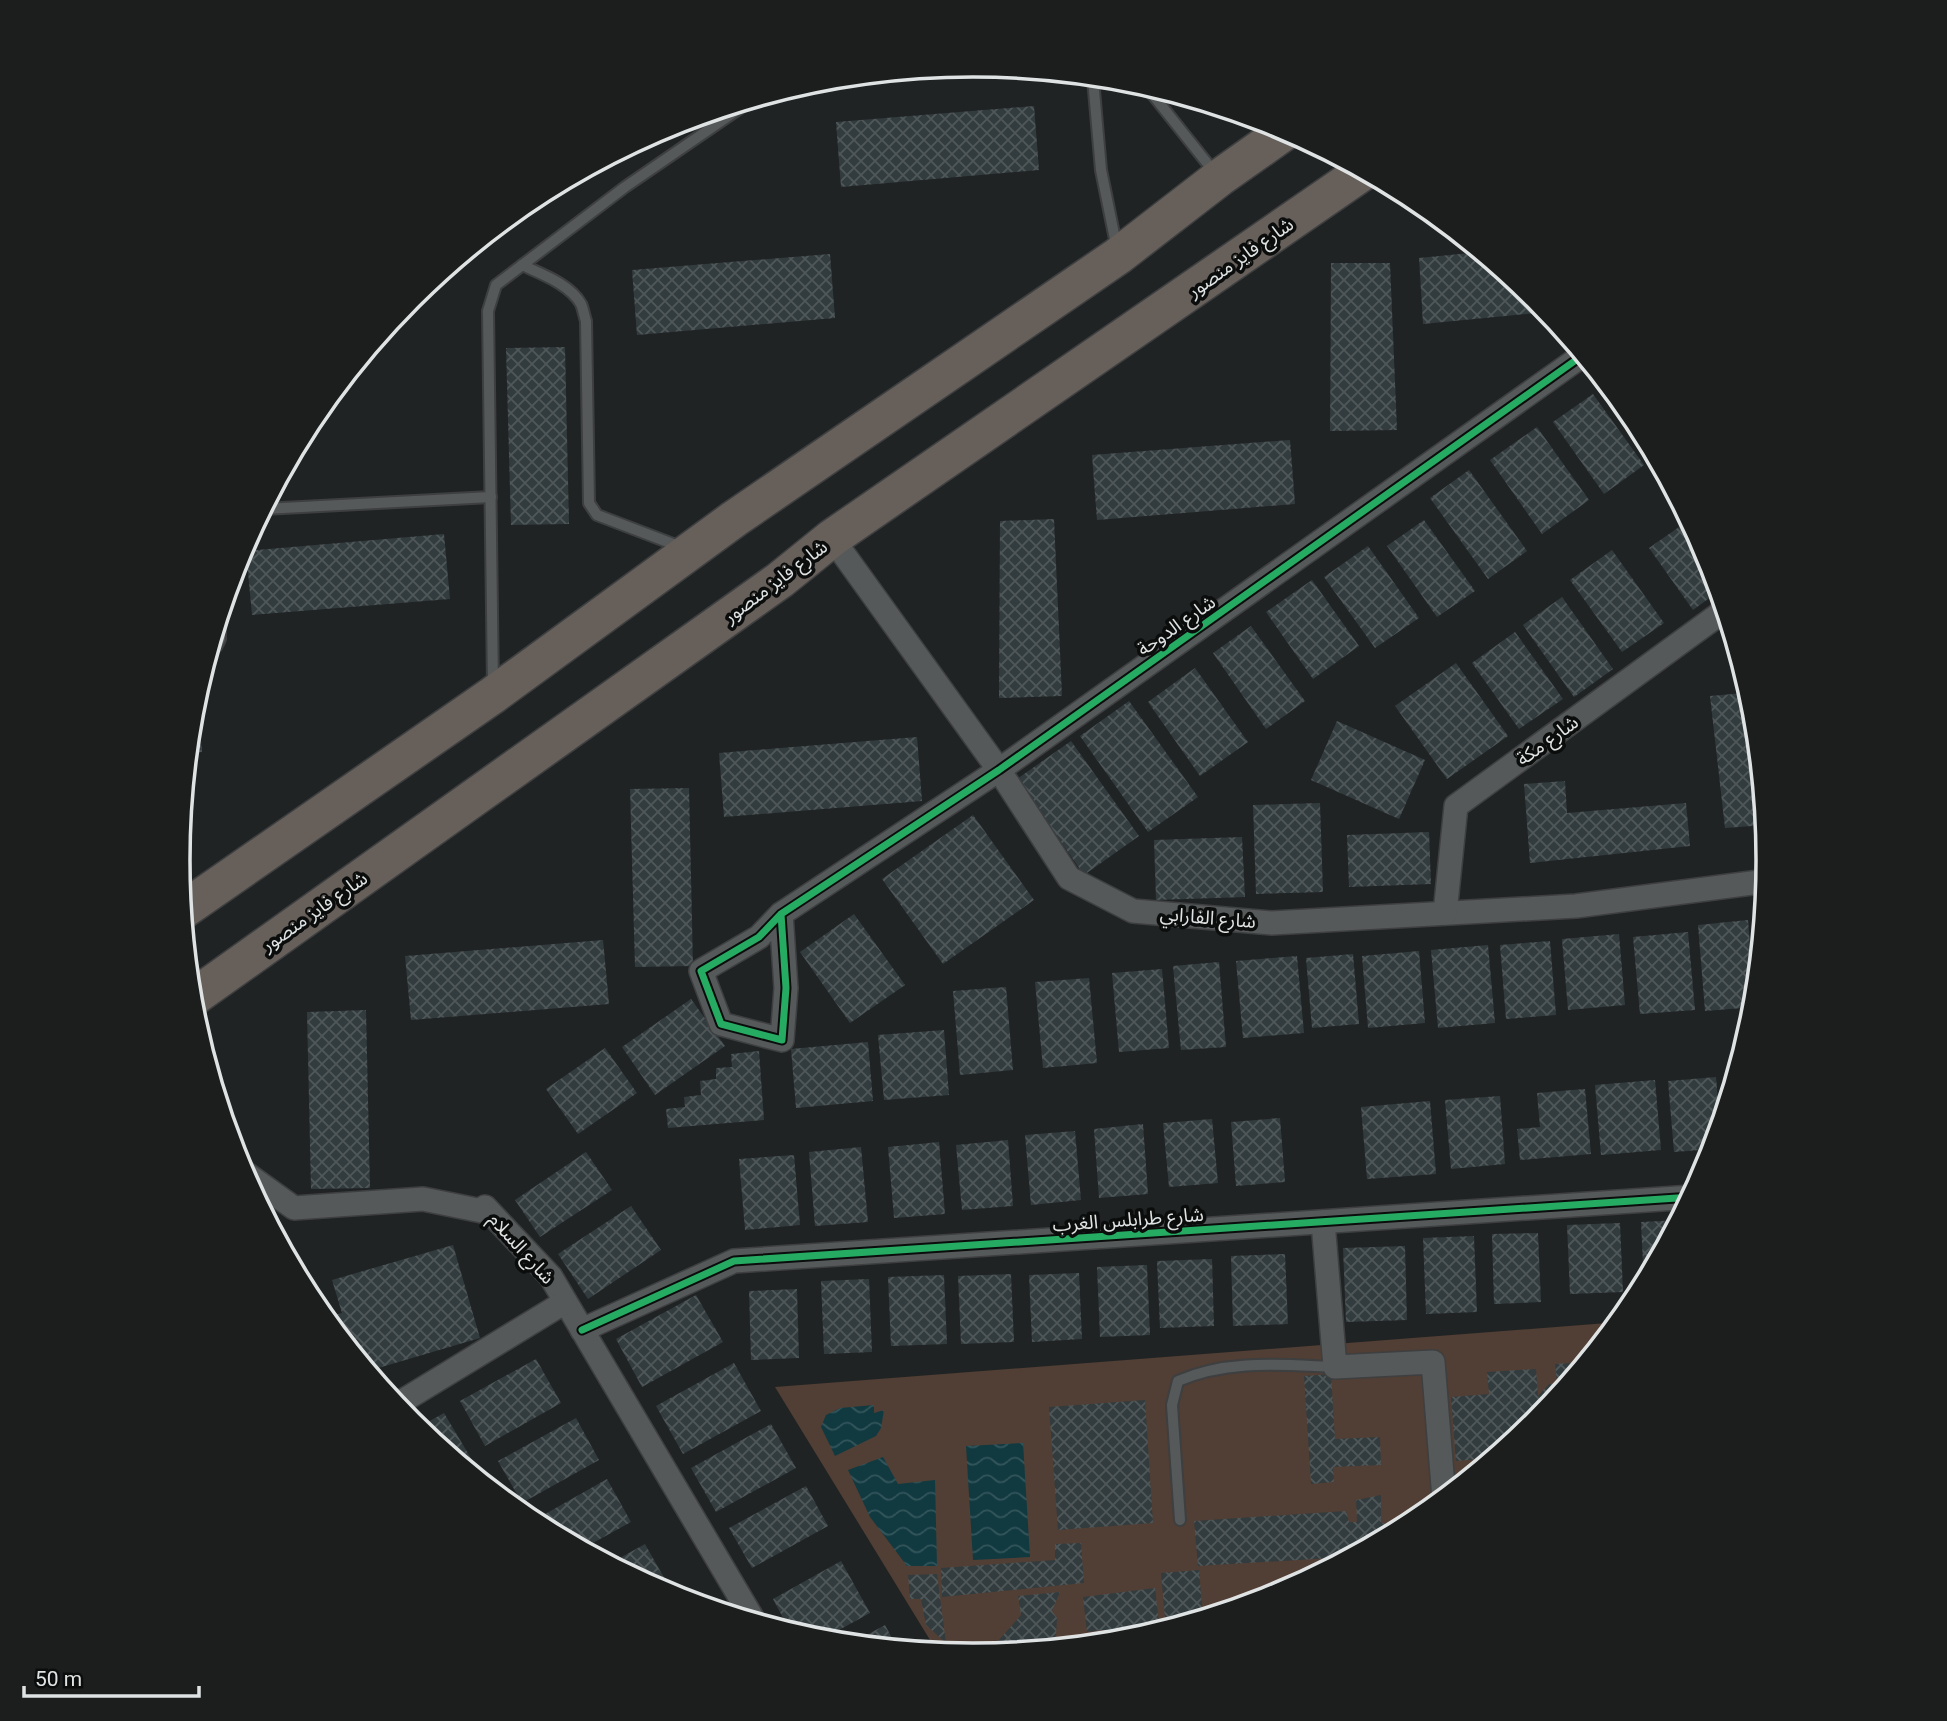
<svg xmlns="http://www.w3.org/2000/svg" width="1947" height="1721" viewBox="0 0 1947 1721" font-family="Roboto,'Noto Sans Arabic',sans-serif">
<defs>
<pattern id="water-waves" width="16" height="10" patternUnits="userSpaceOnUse" patternTransform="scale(1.75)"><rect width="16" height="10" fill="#113940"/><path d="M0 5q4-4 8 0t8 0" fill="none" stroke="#33565b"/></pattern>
<pattern id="building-cross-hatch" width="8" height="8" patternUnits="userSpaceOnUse" patternTransform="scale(1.75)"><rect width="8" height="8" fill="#323b3d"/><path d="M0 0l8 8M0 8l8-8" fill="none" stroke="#4f5759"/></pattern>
</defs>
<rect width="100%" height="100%" fill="#202324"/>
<path fill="#513e34" d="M 1620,1322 L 1536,1423 L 1415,1522 L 1278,1596 L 1128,1641 L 974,1656 L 938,1653 L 775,1387 Z"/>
<g fill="url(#water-waves)">
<path d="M 874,1405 L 874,1413 L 884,1410 L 881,1428 L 876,1436 L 835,1456 L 821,1427 L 826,1415 L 840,1408 Z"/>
<path d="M 1023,1443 L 1030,1557 L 973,1560 L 966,1446 Z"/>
<path d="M 883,1457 L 898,1484 L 935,1480 L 937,1566 L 907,1566 L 870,1517 L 848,1470 Z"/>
<path d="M 1140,1625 L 1141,1632 L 1144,1632 L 1144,1636 L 1128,1641 L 1103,1644 L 1102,1633 L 1106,1633 L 1105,1628 Z"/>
</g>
<g fill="url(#building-cross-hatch)">
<path d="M 1034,106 L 1039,170 L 841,187 L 836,122 Z"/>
<path d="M 1480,252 L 1536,298 L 1548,312 L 1423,324 L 1419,258 Z"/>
<path d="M 830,254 L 835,318 L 637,335 L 632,270 Z"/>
<path d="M 1331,263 L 1390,263 L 1397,430 L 1330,431 Z"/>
<path d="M 565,347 L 569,524 L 511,525 L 506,348 Z"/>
<path d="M 1593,394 L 1644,465 L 1604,494 L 1553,422 Z"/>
<path d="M 1537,427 L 1589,500 L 1542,534 L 1490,460 Z"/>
<path d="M 1290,440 L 1295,504 L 1097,520 L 1092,455 Z"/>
<path d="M 1469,470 L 1527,551 L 1488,579 L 1430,498 Z"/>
<path d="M 1054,519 L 1062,696 L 999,698 L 1000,521 Z"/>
<path d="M 1424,520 L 1475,591 L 1437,617 L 1387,546 Z"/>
<path d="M 1689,520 L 1709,556 L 1719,591 L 1693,610 L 1649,548 Z"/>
<path d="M 444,534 L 450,599 L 252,615 L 246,551 Z"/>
<path d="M 1368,546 L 1419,618 L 1375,648 L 1324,577 Z"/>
<path d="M 1612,550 L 1664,623 L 1622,652 L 1570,580 Z"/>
<path d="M 1312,580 L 1359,646 L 1313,679 L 1266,612 Z"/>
<path d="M 1562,597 L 1613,669 L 1574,697 L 1523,625 Z"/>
<path d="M 1251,626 L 1305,701 L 1266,729 L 1213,653 Z"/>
<path d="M 1515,632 L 1563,699 L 1519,729 L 1472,663 Z"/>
<path d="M 1456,663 L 1508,736 L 1447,779 L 1395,706 Z"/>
<path d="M 1195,668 L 1248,742 L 1200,776 L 1148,702 Z"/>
<path d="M 197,693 L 202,752 L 188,753 L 193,705 Z"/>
<path d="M 1744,693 L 1752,778 L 1761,777 L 1766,825 L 1725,828 L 1710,696 Z"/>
<path d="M 1129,701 L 1198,797 L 1148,832 L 1080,736 Z"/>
<path d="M 1337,721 L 1425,760 L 1399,819 L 1311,780 Z"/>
<path d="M 917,737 L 922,801 L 724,817 L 719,753 Z"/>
<path d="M 1071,741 L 1139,836 L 1084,875 L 1017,779 Z"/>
<path d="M 1565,781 L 1567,813 L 1686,803 L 1690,846 L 1530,863 L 1524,784 Z"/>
<path d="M 689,788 L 693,966 L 635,967 L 630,789 Z"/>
<path d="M 1320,803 L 1323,892 L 1256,894 L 1253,805 Z"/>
<path d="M 973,815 L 1034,900 L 943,964 L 882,879 Z"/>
<path d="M 1429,832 L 1431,884 L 1349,887 L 1347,835 Z"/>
<path d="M 1242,837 L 1245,897 L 1156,900 L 1154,840 Z"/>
<path d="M 854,914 L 905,985 L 850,1023 L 800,952 Z"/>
<path d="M 1748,920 L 1755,1007 L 1705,1011 L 1698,925 Z"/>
<path d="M 1763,923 L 1760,954 L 1759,954 L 1756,924 Z"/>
<path d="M 1688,932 L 1695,1010 L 1640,1014 L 1633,937 Z"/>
<path d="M 1619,934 L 1625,1005 L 1568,1010 L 1562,939 Z"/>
<path d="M 603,940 L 609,1004 L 411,1020 L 405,956 Z"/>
<path d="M 1550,941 L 1556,1015 L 1506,1019 L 1500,945 Z"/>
<path d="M 1488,945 L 1495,1023 L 1438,1028 L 1431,950 Z"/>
<path d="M 1419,951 L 1425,1023 L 1368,1028 L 1362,956 Z"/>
<path d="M 1353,954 L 1359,1024 L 1312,1028 L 1306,958 Z"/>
<path d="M 1297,956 L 1304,1033 L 1243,1038 L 1236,961 Z"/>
<path d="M 1219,962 L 1226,1047 L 1181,1050 L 1173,966 Z"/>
<path d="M 1162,969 L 1169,1048 L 1119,1052 L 1112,973 Z"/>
<path d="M 1089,978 L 1097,1063 L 1043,1068 L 1035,982 Z"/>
<path d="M 1006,987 L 1013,1070 L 960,1075 L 953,991 Z"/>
<path d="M 691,999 L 725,1046 L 655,1095 L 622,1047 Z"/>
<path d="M 366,1010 L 370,1188 L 311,1189 L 307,1012 Z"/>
<path d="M 944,1030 L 949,1095 L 884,1100 L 878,1035 Z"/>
<path d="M 868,1042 L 873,1101 L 796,1108 L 791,1049 Z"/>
<path d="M 605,1048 L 637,1093 L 578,1134 L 546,1089 Z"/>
<path d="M 759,1051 L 764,1120 L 668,1128 L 666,1109 L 685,1107 L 684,1097 L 701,1095 L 700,1081 L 716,1079 L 716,1068 L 732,1067 L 731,1054 Z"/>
<path d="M 1716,1077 L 1720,1127 L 1714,1149 L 1674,1152 L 1668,1081 Z"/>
<path d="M 1655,1080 L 1661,1150 L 1601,1155 L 1595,1085 Z"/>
<path d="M 1585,1089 L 1591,1154 L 1520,1160 L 1517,1129 L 1540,1127 L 1537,1093 Z"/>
<path d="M 1500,1096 L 1505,1164 L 1451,1169 L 1445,1100 Z"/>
<path d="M 1430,1101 L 1436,1174 L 1367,1179 L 1361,1107 Z"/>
<path d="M 1280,1118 L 1285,1182 L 1236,1186 L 1231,1122 Z"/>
<path d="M 1212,1119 L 1218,1183 L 1169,1187 L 1163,1123 Z"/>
<path d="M 1143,1124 L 1148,1194 L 1099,1198 L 1094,1129 Z"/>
<path d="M 1075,1131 L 1081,1200 L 1031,1205 L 1025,1135 Z"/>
<path d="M 1008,1140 L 1013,1206 L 962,1210 L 956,1145 Z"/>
<path d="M 939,1142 L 945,1214 L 894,1218 L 888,1147 Z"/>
<path d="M 861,1147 L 868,1222 L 815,1226 L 809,1152 Z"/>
<path d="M 586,1152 L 612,1190 L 540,1237 L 515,1200 Z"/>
<path d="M 794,1155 L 800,1225 L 745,1230 L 739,1159 Z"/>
<path d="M 631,1206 L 661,1250 L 588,1299 L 558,1254 Z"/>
<path d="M 1679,1220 L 1644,1286 L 1641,1222 Z"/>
<path d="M 1620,1223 L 1623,1292 L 1570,1294 L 1567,1225 Z"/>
<path d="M 1538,1233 L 1541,1302 L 1494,1304 L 1492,1234 Z"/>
<path d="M 1474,1236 L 1477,1312 L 1426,1314 L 1423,1238 Z"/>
<path d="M 453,1245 L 480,1338 L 368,1371 L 325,1318 L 342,1313 L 332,1280 Z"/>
<path d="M 1405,1246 L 1407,1320 L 1346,1322 L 1343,1248 Z"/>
<path d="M 1285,1254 L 1288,1324 L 1233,1326 L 1231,1256 Z"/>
<path d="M 1212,1259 L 1214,1326 L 1160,1328 L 1157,1261 Z"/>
<path d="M 1147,1265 L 1150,1335 L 1100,1337 L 1097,1267 Z"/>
<path d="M 1079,1273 L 1082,1339 L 1032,1342 L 1029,1275 Z"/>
<path d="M 1011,1274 L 1014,1342 L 961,1344 L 958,1276 Z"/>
<path d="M 944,1275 L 947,1344 L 891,1346 L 888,1277 Z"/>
<path d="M 869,1279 L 872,1352 L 824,1354 L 821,1281 Z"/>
<path d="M 797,1289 L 799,1358 L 751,1360 L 749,1291 Z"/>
<path d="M 696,1295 L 723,1342 L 642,1387 L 616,1339 Z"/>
<path d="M 536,1359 L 561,1403 L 485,1446 L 460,1401 Z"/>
<path d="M 1586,1362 L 1536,1423 L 1494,1458 L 1456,1461 L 1451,1397 L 1489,1394 L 1487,1372 L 1536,1369 L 1538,1396 L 1549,1384 L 1557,1383 L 1555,1364 Z"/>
<path d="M 734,1363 L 761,1411 L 683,1454 L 656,1406 Z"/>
<path d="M 1331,1374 L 1335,1439 L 1380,1437 L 1381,1465 L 1333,1467 L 1334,1482 L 1311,1484 L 1304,1376 Z"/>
<path d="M 1145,1400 L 1153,1523 L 1058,1530 L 1049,1407 Z"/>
<path d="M 444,1413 L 472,1460 L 462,1466 L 417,1428 Z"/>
<path d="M 576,1418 L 599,1460 L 522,1503 L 498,1461 Z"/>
<path d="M 771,1424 L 796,1468 L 716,1512 L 691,1468 Z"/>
<path d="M 607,1479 L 631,1522 L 582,1549 L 531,1522 Z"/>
<path d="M 806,1486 L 828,1526 L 752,1568 L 729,1528 Z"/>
<path d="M 1381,1495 L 1381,1523 L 1401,1525 L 1402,1530 L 1333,1566 L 1332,1558 L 1198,1566 L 1194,1521 L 1346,1511 L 1349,1522 L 1357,1522 L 1356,1500 Z"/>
<path d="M 1081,1543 L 1084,1583 L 942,1597 L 941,1568 L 1055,1560 L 1055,1544 Z"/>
<path d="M 645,1544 L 667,1583 L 656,1589 L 609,1564 Z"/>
<path d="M 841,1561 L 870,1613 L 819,1641 L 791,1633 L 773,1599 Z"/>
<path d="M 1199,1570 L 1203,1618 L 1166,1630 L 1161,1573 Z"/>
<path d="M 937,1574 L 946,1643 L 926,1625 L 921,1599 L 910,1599 L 908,1575 Z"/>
<path d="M 1155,1588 L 1159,1623 L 1087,1632 L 1083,1597 Z"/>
<path d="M 1060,1592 L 1052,1611 L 1057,1618 L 1056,1635 L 1052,1646 L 1042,1650 L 980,1656 L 980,1650 L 998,1641 L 1021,1615 L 1018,1596 Z"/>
<path d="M 885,1625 L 898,1649 L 850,1644 Z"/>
</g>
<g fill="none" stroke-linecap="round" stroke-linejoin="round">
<defs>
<g id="service">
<path d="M 1088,76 L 1093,79 L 1101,170 L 1117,249"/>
<path d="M 1092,76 L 1093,79 L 1136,82"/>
<path d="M 1145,85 L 1215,173"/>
<path d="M 522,265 C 541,274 570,284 581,304 C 583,308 584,315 586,321 L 589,503 L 597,515 L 681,547"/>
<path d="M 264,509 L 491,497"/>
<path d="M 210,649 L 216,647 L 220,639 L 220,617"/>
<path d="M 493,686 L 488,311 L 496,285 L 625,187 L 752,100"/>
<path d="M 1180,1520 L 1172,1405 L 1178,1381 C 1229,1359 1282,1365 1335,1367"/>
</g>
<g id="minor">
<path d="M 832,538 L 999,770 L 1069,878 L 1133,911 L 1272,923 L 1576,906 L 1767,881"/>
<path d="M 1445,913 L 1456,806 L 1725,610"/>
<path d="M 781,914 L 786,988 L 782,1040 L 721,1024 L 701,971 L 759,937 L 781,914 L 999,770 L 1583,355"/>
<path d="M 241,1170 L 294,1208 L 423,1199 L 482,1211 L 485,1207 L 551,1277 L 754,1621"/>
<path d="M 1323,1222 L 1335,1367 L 1433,1362 L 1444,1499"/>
<path d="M 582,1330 L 734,1261 L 1692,1197"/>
<path d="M 396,1405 L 565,1302"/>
</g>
<g id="trunk">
<path d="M 183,910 L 493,695 L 734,519 L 1118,256 L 1219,178 L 1287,130"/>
<path d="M 191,999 L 780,580 L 832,538 L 1364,171"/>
</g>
</defs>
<use href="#service" stroke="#3d3f40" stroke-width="14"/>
<use href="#minor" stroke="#3d3f40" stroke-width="26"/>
<use href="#trunk" stroke="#3d3f40" stroke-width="40"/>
<use href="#service" stroke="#565959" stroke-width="10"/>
<use href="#minor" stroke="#565959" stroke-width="23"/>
<use href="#trunk" stroke="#665f5a" stroke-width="37"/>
<defs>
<g id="cycleway">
<path d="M 781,914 L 786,988 L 782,1040 L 721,1024 L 701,971 L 759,937 L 781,914 L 999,770 L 1583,355"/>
<path d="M 582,1330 L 734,1261 L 1692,1197"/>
</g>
</defs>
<use href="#cycleway" stroke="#0b0d0d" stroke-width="11"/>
<use href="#cycleway" stroke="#26ab63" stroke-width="7"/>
</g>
<g text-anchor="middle" stroke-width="7" stroke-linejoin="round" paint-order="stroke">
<g font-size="19" fill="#e0e3e3" stroke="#0b0d0d">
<text transform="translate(1240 257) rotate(-35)" y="7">شارع فايز منصور</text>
<text transform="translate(775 581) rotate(-37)" y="7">شارع فايز منصور</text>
<text transform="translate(1176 625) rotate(-35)" y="7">شارع الدوحة</text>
<text transform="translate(1547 740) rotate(-36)" y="7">شارع مكة</text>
<text transform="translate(314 911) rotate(-35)" y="7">شارع فايز منصور</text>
<text transform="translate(1208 917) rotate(5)" y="7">شارع الفارابي</text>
<text transform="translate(1128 1219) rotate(-4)" y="7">شارع طرابلس الغرب</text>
<text transform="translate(522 1248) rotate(48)" y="7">شارع السلام</text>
</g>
</g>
<path d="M0 0H1947V1721H0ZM190 860a783 783 0 1 1 1566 0a783 783 0 1 1-1566 0Z" fill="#1c1e1e" fill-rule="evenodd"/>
<path fill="none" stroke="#e0e3e3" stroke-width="3.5" d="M190 860a783 783 0 1 1 1566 0a783 783 0 1 1-1566 0Z"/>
<path d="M24 1686v10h175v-10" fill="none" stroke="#e0e3e3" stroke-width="3.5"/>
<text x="35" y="1686" font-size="21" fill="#e0e3e3" stroke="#0b0d0d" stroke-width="5" paint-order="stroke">50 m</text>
</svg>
